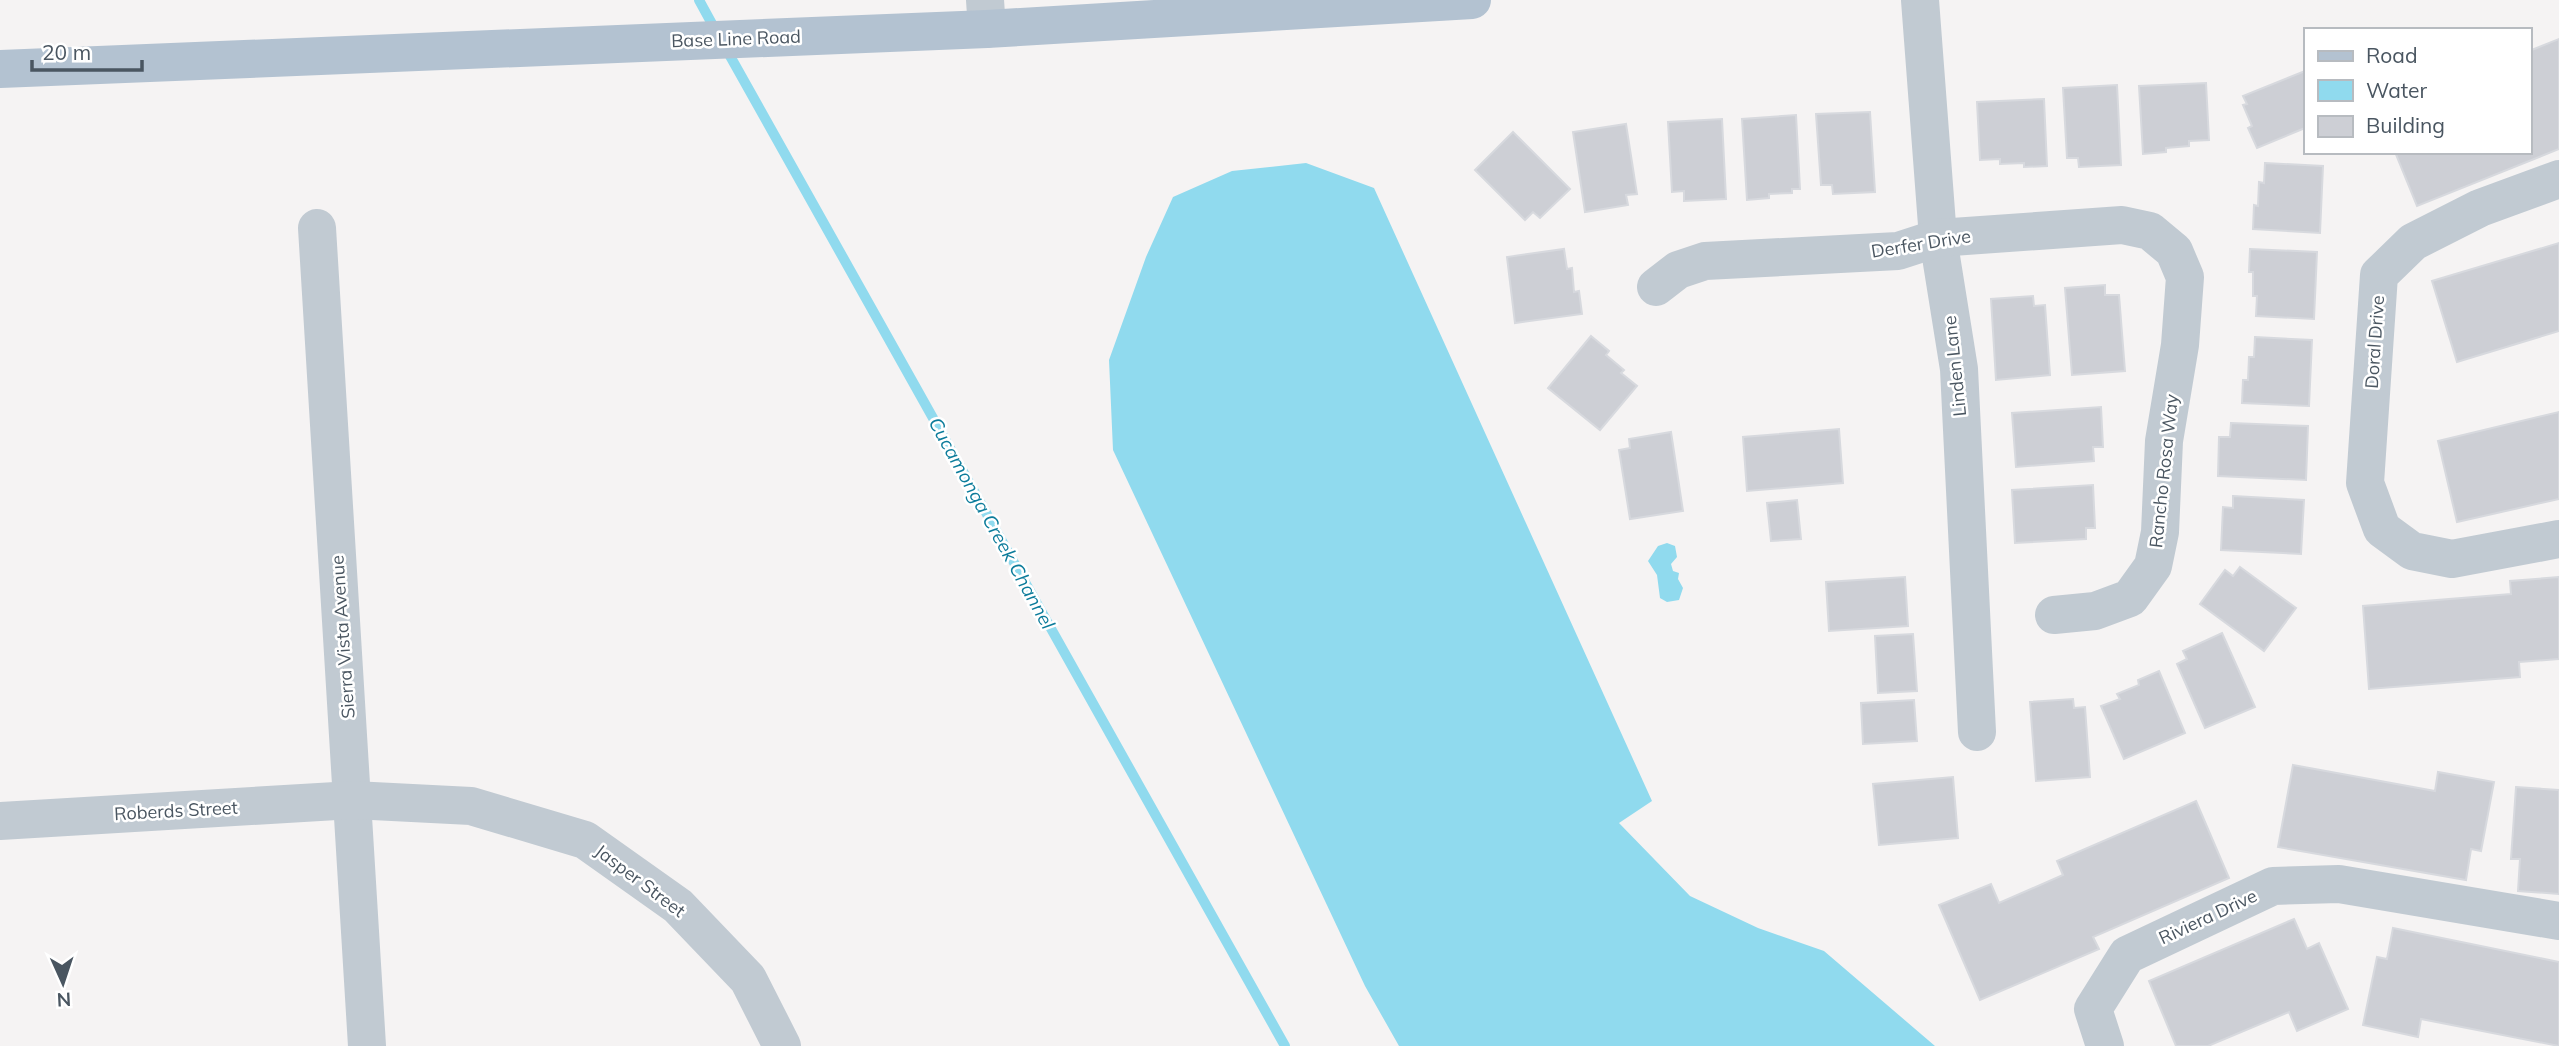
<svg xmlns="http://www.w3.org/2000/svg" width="2559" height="1046" viewBox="0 0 2559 1046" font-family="Mulish,sans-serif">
<rect width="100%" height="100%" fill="#f5f3f3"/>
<g fill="#90daee">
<path d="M 1306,163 L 1374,188 L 1652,801 L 1619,823 L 1690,896 L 1758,928 L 1824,951 L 1935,1046 L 1399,1046 L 1365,986 L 1113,450 L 1109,360 L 1146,257 L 1173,197 L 1232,171 Z"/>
<path d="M 1667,543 L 1675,546 L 1677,557 L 1671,564 L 1673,571 L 1679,573 L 1678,579 L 1683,588 L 1679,600 L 1667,602 L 1660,598 L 1657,575 L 1648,561 L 1658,546 Z"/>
</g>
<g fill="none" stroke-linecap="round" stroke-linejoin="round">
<g stroke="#90daee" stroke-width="10">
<path d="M 699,0 L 717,33"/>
<path d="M 725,47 L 1285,1046"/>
</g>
</g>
<g fill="#cdcfd5" stroke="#d7d9de" stroke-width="2">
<path d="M 2559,39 L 2559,149 L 2417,206 L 2395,152 L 2529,152 L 2529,51 Z"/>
<path d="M 2305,71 L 2305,128 L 2257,148 L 2248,128 L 2252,126 L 2243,105 L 2247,104 L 2243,96 Z"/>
<path d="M 2206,83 L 2209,140 L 2189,141 L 2189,146 L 2166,148 L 2166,152 L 2143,154 L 2139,86 Z"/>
<path d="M 2117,85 L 2121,165 L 2079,167 L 2078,158 L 2067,158 L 2063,88 Z"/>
<path d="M 2044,99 L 2047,166 L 2024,167 L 2024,163 L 2000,164 L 2000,159 L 1980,160 L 1977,102 Z"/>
<path d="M 1870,112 L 1875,192 L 1833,194 L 1832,185 L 1821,185 L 1816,114 Z"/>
<path d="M 1796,115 L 1800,189 L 1792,189 L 1792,193 L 1769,194 L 1769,198 L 1747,200 L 1742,119 Z"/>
<path d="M 1722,119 L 1726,199 L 1684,201 L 1684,191 L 1672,192 L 1668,122 Z"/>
<path d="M 1626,124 L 1637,194 L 1626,195 L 1628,205 L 1585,212 L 1573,132 Z"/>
<path d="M 1513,132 L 1570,189 L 1540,218 L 1533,212 L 1525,220 L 1475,170 Z"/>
<path d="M 2265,163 L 2323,166 L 2320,233 L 2253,229 L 2254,205 L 2258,206 L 2259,182 L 2264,183 Z"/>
<path d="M 2559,243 L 2559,331 L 2457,362 L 2432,281 Z"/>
<path d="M 1564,249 L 1567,269 L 1572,268 L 1574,292 L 1579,291 L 1582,314 L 1515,323 L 1507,257 Z"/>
<path d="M 2250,249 L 2317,252 L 2314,319 L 2256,316 L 2257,296 L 2253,296 L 2253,272 L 2249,272 Z"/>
<path d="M 2105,285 L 2105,295 L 2119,295 L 2125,371 L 2072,375 L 2065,288 Z"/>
<path d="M 2033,296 L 2034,306 L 2045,305 L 2050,375 L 1996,380 L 1991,299 Z"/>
<path d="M 1591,336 L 1609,351 L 1606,355 L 1624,370 L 1621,373 L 1637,386 L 1600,430 L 1548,388 Z"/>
<path d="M 2255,337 L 2312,340 L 2309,406 L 2242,403 L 2243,380 L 2248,380 L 2249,357 L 2254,357 Z"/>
<path d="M 2101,407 L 2103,447 L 2093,447 L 2094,461 L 2016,467 L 2012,413 Z"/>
<path d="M 2559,412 L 2559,499 L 2457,522 L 2438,441 Z"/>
<path d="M 2231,423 L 2308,426 L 2306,480 L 2218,476 L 2219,437 L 2230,437 Z"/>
<path d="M 1839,429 L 1843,483 L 1747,491 L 1743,437 Z"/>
<path d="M 1671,432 L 1683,511 L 1630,519 L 1619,450 L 1630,448 L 1629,439 Z"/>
<path d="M 2093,485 L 2095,528 L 2086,528 L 2086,539 L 2015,543 L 2012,490 Z"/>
<path d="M 2233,496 L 2304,500 L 2301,554 L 2221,550 L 2223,507 L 2233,508 Z"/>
<path d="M 1797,500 L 1801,539 L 1771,541 L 1767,503 Z"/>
<path d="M 2240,567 L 2296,608 L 2264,651 L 2200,604 L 2225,570 L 2233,576 Z"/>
<path d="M 1905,577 L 1908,626 L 1829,631 L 1826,582 Z"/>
<path d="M 2559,577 L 2559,659 L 2519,662 L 2520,677 L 2369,689 L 2363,606 L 2511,594 L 2510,581 Z"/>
<path d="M 2222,633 L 2255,707 L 2205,728 L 2177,664 L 2187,659 L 2183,651 Z"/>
<path d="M 1913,634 L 1917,691 L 1878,693 L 1875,636 Z"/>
<path d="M 2159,671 L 2185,733 L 2124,759 L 2101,706 L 2120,699 L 2117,694 L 2139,685 L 2138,680 Z"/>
<path d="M 2073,699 L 2074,708 L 2085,707 L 2090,777 L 2036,781 L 2030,702 Z"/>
<path d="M 1914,700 L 1917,741 L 1863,744 L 1861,703 Z"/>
<path d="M 2293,765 L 2435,791 L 2438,772 L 2494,782 L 2481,851 L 2471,849 L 2466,880 L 2278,847 Z"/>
<path d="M 1953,777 L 1958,838 L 1879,845 L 1873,784 Z"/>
<path d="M 2516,787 L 2559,790 L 2559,894 L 2518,891 L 2520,859 L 2511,859 Z"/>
<path d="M 2196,801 L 2229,878 L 2093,937 L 2099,949 L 1980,1000 L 1939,905 L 1991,884 L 1999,903 L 2063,875 L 2057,861 Z"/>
<path d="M 2294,919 L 2307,949 L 2319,943 L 2348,1009 L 2297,1031 L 2289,1012 L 2208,1046 L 2176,1046 L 2149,981 Z"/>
<path d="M 2393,928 L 2559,962 L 2559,1046 L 2421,1019 L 2418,1037 L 2363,1025 L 2377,957 L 2387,959 Z"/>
</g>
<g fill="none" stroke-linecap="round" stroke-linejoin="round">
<g stroke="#c1cad2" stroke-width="38">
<path d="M 985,0 L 987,29"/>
<path d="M 1920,0 L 1938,238 L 1959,369 L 1977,732"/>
<path d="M 2559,179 L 2480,208 L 2413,242 L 2379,275 L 2365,483 L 2382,529 L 2412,551 L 2452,559 L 2559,539"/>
<path d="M 317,228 L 367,1046"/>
<path d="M 1656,287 L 1678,270 L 1705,261 L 1898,251 L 1938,238 L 2122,225 L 2150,231 L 2174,251 L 2185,277 L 2180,345 L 2164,441 L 2160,532 L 2153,566 L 2130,598 L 2095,611 L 2054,615"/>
<path d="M 0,821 L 353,800 L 471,806 L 585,840 L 678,906 L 748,979 L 782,1046"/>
<path d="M 2105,1046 L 2093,1009 L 2127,955 L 2273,886 L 2339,884 L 2559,921"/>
</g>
<path stroke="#b3c2d1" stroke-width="38" d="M 0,69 L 987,29 L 1472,0"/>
</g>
<g text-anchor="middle" stroke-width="5" stroke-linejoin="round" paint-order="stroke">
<g font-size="18" fill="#4a5661" stroke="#fff">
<text transform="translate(736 39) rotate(-2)" y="6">Base Line Road</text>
<text transform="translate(1921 244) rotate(-9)" y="6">Derfer Drive</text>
<text transform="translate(2375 342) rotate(-86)" y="6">Doral Drive</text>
<text transform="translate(1955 366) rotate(-96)" y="6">Linden Lane</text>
<text transform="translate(2164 471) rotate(-84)" y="6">Rancho Rosa Way</text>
<text transform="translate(343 637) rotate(-94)" y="6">Sierra Vista Avenue</text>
<text transform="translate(176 811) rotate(-3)" y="6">Roberds Street</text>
<text transform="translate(640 881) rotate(37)" y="6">Jasper Street</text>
<text transform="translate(2208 917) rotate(-25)" y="6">Riviera Drive</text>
</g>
<g font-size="19" font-style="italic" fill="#0c7c9b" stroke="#fff">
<text transform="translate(992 523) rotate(61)" y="7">Cucamonga Creek Channel</text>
</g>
</g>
<rect x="2304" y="28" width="228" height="126" fill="#ffffff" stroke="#b7bbc0" stroke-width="2"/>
<rect x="2318" y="51" width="35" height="10" fill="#b3c2d1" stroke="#b7bbc0" stroke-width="2"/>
<text x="2366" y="63" font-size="21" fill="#4a5661">Road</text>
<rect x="2318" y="80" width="35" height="21" fill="#90daee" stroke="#b7bbc0" stroke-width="2"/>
<text x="2366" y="98" font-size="21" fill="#4a5661">Water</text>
<rect x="2318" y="116" width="35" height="21" fill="#cdcfd5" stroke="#b7bbc0" stroke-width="2"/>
<text x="2366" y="133" font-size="21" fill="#4a5661">Building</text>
<g transform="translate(63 983) rotate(177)" stroke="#ffffff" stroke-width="5" paint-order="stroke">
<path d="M0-5L12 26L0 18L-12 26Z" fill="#4a5661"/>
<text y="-10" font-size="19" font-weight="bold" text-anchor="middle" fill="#4a5661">N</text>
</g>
<path d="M32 60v10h110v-10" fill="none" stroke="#4a5661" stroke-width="3.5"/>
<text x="42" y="60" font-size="21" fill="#4a5661" stroke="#ffffff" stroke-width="5" paint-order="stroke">20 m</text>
</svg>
